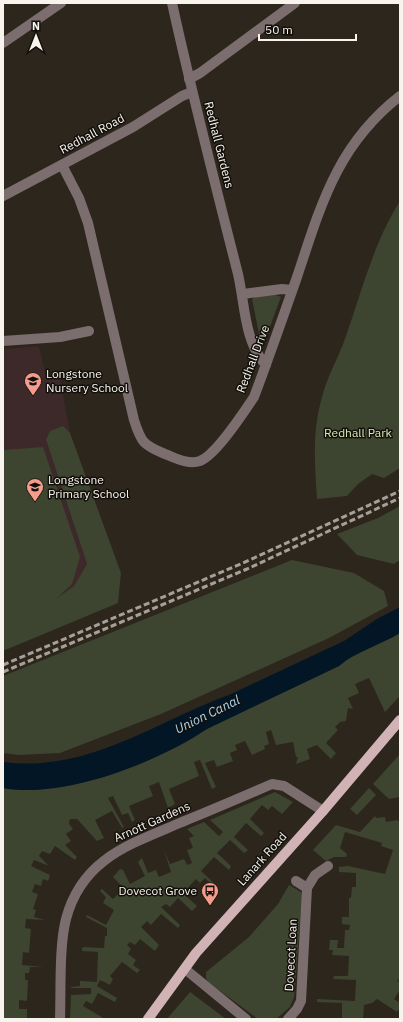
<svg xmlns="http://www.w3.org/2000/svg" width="403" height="1022" viewBox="0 0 403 1022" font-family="'IBM Plex Sans',sans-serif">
<rect width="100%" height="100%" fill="#2d261c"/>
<path fill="#3d2929" d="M 39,346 L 46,377 L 59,373 L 70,433 L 46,441 L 87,564 L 74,586 L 40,613 L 3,626 L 3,349 Z"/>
<g fill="#3d442f">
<path d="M 400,201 L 400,468 L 384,478 L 372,474 L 358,484 L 347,496 L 317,499 C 315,468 312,433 321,401 C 326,378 339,357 346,336 C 362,290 374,242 400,201 Z"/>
<path d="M 275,295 L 281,297 L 265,340 L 260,339 L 252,299 L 256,296 Z"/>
<path d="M 63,426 L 70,433 L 121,573 L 118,603 L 3,651 L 3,450 L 43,447 L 80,557 L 72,584 L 56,599 L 74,586 L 87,564 L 46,440 L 50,431 Z"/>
<path d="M 400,506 L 400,560 L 394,564 L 357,555 L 337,534 L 378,518 Z"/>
<path d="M 292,560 L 354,573 L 384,591 L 388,606 L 329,638 L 161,714 L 60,753 L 18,755 L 3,753 L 3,676 Z"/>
<path d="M 400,633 L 400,696 L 385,712 L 369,678 L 355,684 L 359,693 L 348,698 L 353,709 L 348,708 L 346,721 L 340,722 L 335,727 L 338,730 L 326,743 L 336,753 L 331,759 L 317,745 L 307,749 L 310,759 L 296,764 L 298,757 L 296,757 L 293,742 L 276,745 L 271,730 L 266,732 L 269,744 L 264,746 L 265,749 L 252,755 L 245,741 L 235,745 L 237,750 L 230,753 L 233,761 L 217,767 L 214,760 L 205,763 L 216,787 L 212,789 L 200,760 L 194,762 L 199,776 L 169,789 L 175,804 L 168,808 L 159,782 L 149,786 L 153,796 L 129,806 L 135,820 L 132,822 L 128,813 L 122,815 L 113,796 L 108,798 L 124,827 L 122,828 L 112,811 L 95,820 L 104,838 L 97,841 L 77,819 L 70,819 L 69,824 L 73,829 L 66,834 L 71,841 L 65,845 L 77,857 L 75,860 L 55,846 L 50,854 L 42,851 L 39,856 L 49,866 L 34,860 L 31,866 L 50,875 L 48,881 L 43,879 L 41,886 L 35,884 L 32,892 L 38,894 L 33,909 L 36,910 L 34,917 L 45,920 L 26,919 L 25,928 L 31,929 L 29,953 L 23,952 L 22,965 L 44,967 L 30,967 L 29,973 L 25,973 L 25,980 L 28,980 L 27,1001 L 19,1000 L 19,1009 L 27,1009 L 27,1019 L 3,1019 L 3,788 C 62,799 158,762 206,729 L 339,666 L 347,659 Z"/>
<path d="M 400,754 L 400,797 L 389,799 L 373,784 Z"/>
<path d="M 369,788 L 376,795 L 357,815 L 350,809 Z"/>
<path d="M 275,792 L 293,802 L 282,814 L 272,806 L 268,810 L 262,805 L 250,819 L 264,833 L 261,836 L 246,823 L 234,837 L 248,850 L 244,853 L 230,840 L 217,853 L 231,866 L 229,870 L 214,857 L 201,871 L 215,884 L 213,886 L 205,878 L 200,883 L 196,879 L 183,893 L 197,906 L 192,911 L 178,898 L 170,907 L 166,904 L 161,907 L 180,925 L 178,928 L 161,914 L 151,925 L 147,921 L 141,927 L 159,945 L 155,951 L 140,939 L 135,945 L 130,942 L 127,945 L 131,949 L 128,954 L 136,960 L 133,965 L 140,970 L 137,973 L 122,962 L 110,976 L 113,979 L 110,985 L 100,980 L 97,986 L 117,998 L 115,1002 L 98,993 L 92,1004 L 86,1001 L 83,1006 L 105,1019 L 70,1019 L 71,995 L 91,994 L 91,988 L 71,988 L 71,987 L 80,986 L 80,981 L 97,982 L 98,952 L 82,951 L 82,948 L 84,947 L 104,948 L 105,936 L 107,936 L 107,928 L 86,917 L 87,915 L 106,925 L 114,910 L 103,903 L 106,897 L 100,891 L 102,889 L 113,899 L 124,888 L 113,877 L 120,869 L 123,870 L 130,884 L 145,876 L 138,862 L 142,858 L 148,873 L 156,870 L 159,877 L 171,872 L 164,850 L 170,864 L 184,859 L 187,865 L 192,863 L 187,850 L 193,848 L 189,838 L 194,836 L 187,829 L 204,822 L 219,836 L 223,832 L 210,820 Z"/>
<path d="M 375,816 L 376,818 L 385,817 L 386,822 L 397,820 L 400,822 L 400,978 L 397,981 L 400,983 L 400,990 L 394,999 L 400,1003 L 400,1008 L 397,1012 L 377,999 L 372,1003 L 364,1005 L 363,1019 L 342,1019 L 342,1003 L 317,1002 L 317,999 L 355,1001 L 356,980 L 333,979 L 334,976 L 348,976 L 349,956 L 332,955 L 333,950 L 329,950 L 330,940 L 338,940 L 337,948 L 344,948 L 345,930 L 349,930 L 350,925 L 342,924 L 342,917 L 349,917 L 349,898 L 351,898 L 352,887 L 356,887 L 356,873 L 339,872 L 339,867 L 348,866 L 385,874 L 393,850 L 381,846 L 382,843 L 345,832 L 340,848 L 347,854 L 346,857 L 334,857 L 326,861 L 313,850 L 336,825 L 360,832 Z"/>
<path d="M 289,885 L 301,892 L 302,896 L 294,997 L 290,1007 L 276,1019 L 258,1019 L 208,982 L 206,978 L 206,972 L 249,937 L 278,904 Z"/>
<path d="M 190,992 L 226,1019 L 167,1019 Z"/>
</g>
<path fill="#021626" d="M 400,607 L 400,633 C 381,645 356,651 339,666 L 207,729 C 156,763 64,799 3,788 L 3,762 C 89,773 154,722 229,695 L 344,641 L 377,619 Z"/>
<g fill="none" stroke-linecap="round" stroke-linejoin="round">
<g stroke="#7c6d6f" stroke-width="10">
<path d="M 172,3 C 192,94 215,184 238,274 C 245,304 244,342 266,365"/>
<path d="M 3,43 L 61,3"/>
<path d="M 189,79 L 200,73 L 295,3"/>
<path d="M 62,165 L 79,198 L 88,223 L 134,420 C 141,442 143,445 165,454 C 176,458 188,465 200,461 C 216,455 244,412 254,397 C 269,357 283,317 297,277 C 321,205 337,145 400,96"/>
<path d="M 3,196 L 133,127 L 182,96 L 192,92"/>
<path d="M 243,294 L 282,289 L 292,290"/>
<path d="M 3,341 L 60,337 L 89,331"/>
<path d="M 296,881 L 307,888"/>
<path d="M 185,969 L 246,1019"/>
<path d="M 60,1019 C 61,990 59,946 66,919 C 82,858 131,844 182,822 C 212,810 242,797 272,784 L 284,786 L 323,811"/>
<path d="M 288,1019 L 297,1009 L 301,1001 L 307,888 L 315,875 L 328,866"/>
</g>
<path stroke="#d1b3b6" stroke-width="10" d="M 148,1019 L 196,953 L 323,811 L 400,720"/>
<g stroke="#a6a099" stroke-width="3" stroke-dasharray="6 3" stroke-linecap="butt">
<path d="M 3,665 L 243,563 L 400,491"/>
<path d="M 3,672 L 247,569 L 400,498"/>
</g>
</g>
<defs>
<symbol id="school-pin" viewBox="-11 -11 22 30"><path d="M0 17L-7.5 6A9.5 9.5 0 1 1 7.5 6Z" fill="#f49d8c" stroke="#13100b"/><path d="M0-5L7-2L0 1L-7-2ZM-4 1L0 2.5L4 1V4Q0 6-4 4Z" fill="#111"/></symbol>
<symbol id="bus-pin" viewBox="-11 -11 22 30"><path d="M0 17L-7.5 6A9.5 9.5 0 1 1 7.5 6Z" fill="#f49d8c" stroke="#13100b"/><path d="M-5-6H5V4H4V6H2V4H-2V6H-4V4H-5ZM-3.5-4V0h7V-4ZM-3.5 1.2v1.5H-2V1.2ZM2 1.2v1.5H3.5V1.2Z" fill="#111"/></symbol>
</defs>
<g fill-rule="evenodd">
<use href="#school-pin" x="23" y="371" width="20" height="27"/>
<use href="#school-pin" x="25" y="477" width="20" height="27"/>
<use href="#bus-pin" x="200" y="881" width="20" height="27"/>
</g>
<g text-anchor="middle" stroke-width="3" stroke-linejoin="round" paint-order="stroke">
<g font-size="12" fill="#f8f3ed" stroke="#13100b">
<text transform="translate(92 134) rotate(-28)" y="4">Redhall Road</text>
<text transform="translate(219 145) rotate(76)" y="4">Redhall Gardens</text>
<text transform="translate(253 359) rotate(-69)" y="4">Redhall Drive</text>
<text transform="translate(152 822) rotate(-24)" y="4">Arnott Gardens</text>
<text transform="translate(262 859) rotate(-48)" y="4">Lanark Road</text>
<text transform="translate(291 955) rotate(-87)" y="4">Dovecot Loan</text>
</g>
<g font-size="12" fill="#f8f3ed" stroke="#13100b" text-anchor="start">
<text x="46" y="378">Longstone<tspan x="46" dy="14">Nursery School</tspan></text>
<text x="48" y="484">Longstone<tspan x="48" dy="14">Primary School</tspan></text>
<text x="197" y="895" text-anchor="end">Dovecot Grove</text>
</g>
<g font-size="12" fill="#d8eab6" stroke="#13100b">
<text x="358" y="437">Redhall Park</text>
</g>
<g font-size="13" font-style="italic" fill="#a5d5fa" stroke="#13100b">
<text transform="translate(207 714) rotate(-26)" y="5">Union Canal</text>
</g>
</g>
<rect width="403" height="1022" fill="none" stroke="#f8f3ed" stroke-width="8"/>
<g transform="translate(36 36)" stroke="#13100b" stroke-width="3" paint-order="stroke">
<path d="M0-3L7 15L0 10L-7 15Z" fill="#f8f3ed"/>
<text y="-6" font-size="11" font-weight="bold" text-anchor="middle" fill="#f8f3ed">N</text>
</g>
<path d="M259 34v6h97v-6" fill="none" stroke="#f8f3ed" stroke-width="2"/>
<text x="265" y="34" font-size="12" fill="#f8f3ed" stroke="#13100b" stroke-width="3" paint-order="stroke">50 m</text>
</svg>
